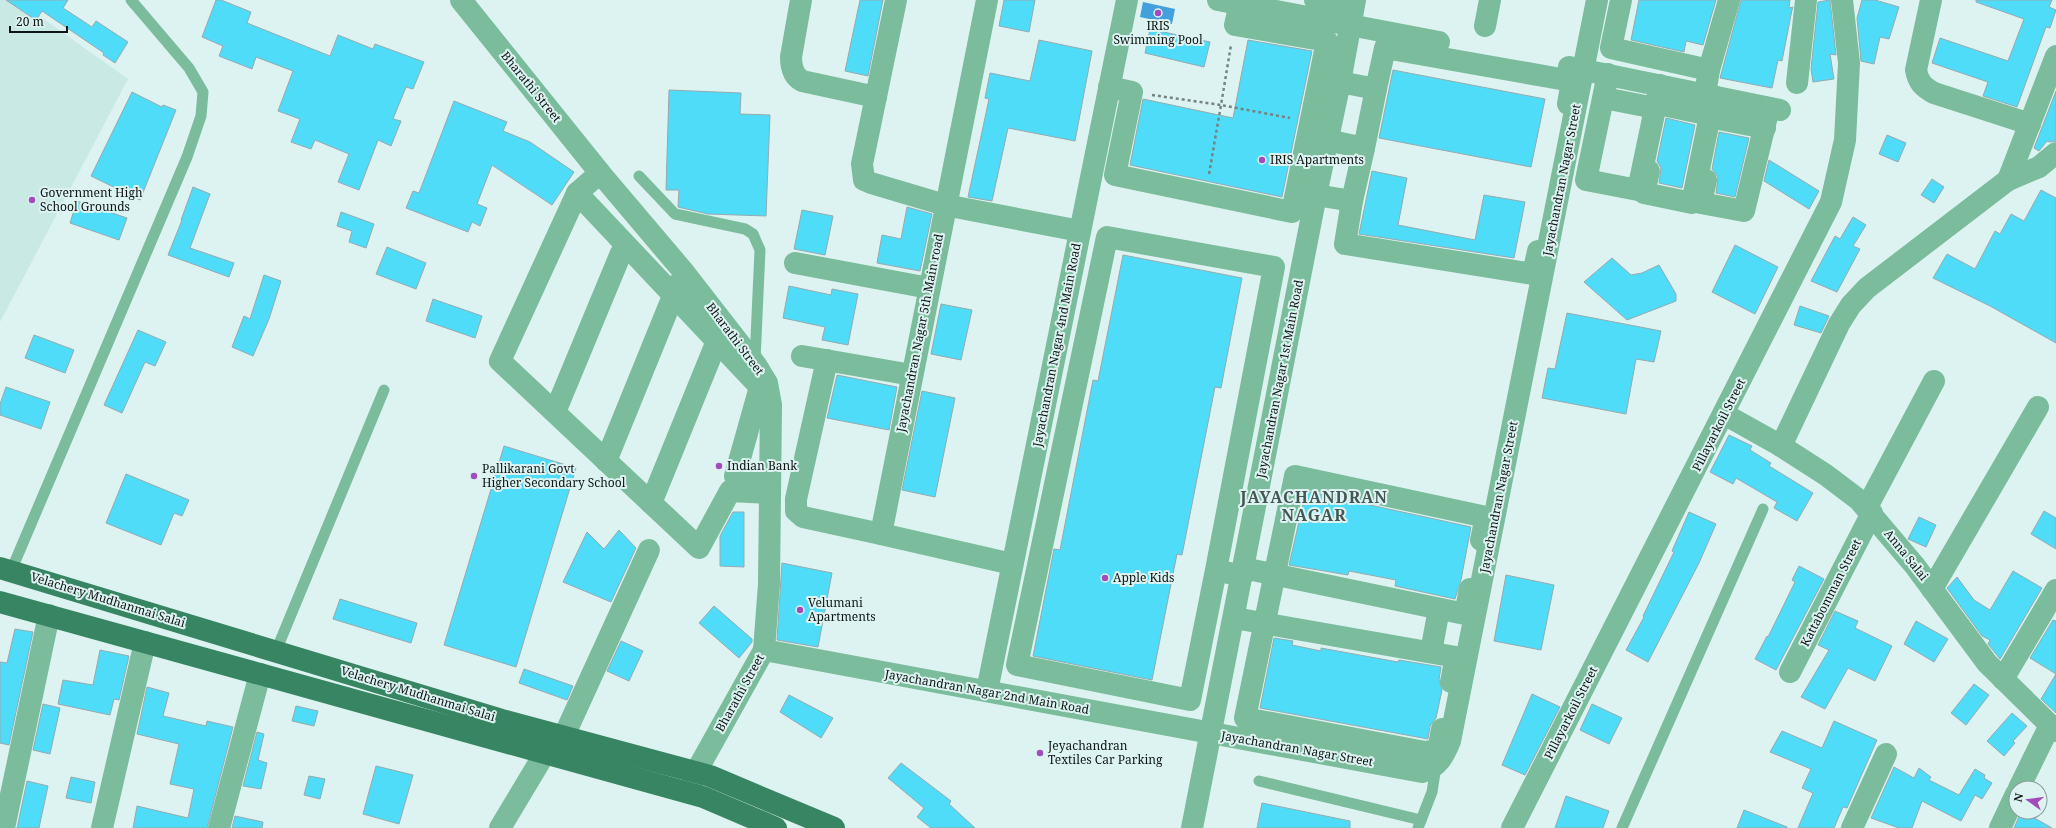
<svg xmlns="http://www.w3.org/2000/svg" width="2056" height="828" viewBox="0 0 2056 828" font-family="'Noto Serif',serif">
<rect width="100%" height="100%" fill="#ddf3f1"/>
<path fill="#c9e9e5" d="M 0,0 L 17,0 L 128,79 L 0,322 Z"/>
<path fill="#42a0dc" d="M 1143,2 L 1175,9 L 1172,24 L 1140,17 Z"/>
<g fill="#4fdcf8" stroke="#95aaaf">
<path d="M 6,0 L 68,0 L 63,8 L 92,27 L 96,21 L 128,42 L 115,63 L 103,55 L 104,53 L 42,11 L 36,20 Z"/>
<path d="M 216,0 L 221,0 L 251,12 L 247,23 L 330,56 L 338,35 L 373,49 L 375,44 L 424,62 L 413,89 L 406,87 L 393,119 L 401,121 L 391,146 L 378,140 L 359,190 L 338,182 L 349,154 L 315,140 L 311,149 L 291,142 L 300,119 L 278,111 L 293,71 L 256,57 L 252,69 L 219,56 L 223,46 L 202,37 Z"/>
<path d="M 860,0 L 883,0 L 868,76 L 845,71 Z"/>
<path d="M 1004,0 L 1035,0 L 1029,32 L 999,26 Z"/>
<path d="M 1639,0 L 1716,0 L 1703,45 L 1686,41 L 1684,52 L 1631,40 Z"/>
<path d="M 1741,0 L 1790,0 L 1789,8 L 1793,7 L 1792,10 L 1782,61 L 1778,60 L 1772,88 L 1720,78 Z"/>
<path d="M 1830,0 L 1836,55 L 1830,54 L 1834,79 L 1813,82 L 1811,69 L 1818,2 Z"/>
<path d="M 1862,0 L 1875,0 L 1899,7 L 1889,39 L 1880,37 L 1874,64 L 1861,61 L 1857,18 Z"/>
<path d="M 1976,0 L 2052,0 L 2049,7 L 2056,10 L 2050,28 L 2046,27 L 2017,107 L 1983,96 L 1988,82 L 1932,63 L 1940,38 L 2008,61 L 2024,19 L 1976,2 Z"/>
<path d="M 1150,29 L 1210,42 L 1204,67 L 1145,53 Z"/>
<path d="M 1039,40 L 1092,51 L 1075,141 L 1008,128 L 992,201 L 968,197 L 989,99 L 985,98 L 990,73 L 1030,81 Z"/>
<path d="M 1248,40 L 1312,51 L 1282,197 L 1130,165 L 1143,99 L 1233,118 Z"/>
<path d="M 1393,70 L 1545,99 L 1531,167 L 1379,138 Z"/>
<path d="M 669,90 L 741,93 L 740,114 L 770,115 L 766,216 L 708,214 L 678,207 L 679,190 L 666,190 Z"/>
<path d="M 2056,91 L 2056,141 L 2050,142 L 2047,141 L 2039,151 L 2034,148 Z"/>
<path d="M 132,92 L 162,107 L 163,105 L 176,110 L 140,200 L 91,176 Z"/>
<path d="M 454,101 L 507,122 L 503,131 L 530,142 L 574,172 L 552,205 L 492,165 L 477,204 L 487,208 L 480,226 L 472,222 L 468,232 L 406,208 L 413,191 L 419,193 Z"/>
<path d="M 1666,118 L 1695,125 L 1682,188 L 1659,183 L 1661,168 L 1657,161 Z"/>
<path d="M 1719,132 L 1749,138 L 1735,197 L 1716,193 L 1718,177 L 1712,169 Z"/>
<path d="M 1887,135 L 1906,143 L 1898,162 L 1879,154 Z"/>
<path d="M 1769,160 L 1819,191 L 1809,209 L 1764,181 Z"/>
<path d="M 1372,171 L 1407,178 L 1398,225 L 1475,240 L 1484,195 L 1525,202 L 1514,258 L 1359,234 Z"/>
<path d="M 1932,179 L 1944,187 L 1934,203 L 1921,195 Z"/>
<path d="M 193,187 L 210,194 L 190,248 L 234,263 L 229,277 L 168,255 L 182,220 L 181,220 Z"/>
<path d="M 2041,190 L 2056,198 L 2056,343 L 1990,306 L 1933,278 L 1947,254 L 1975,269 L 1995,231 L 2000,234 L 2011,214 L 2024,221 Z"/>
<path d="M 77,201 L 127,218 L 119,240 L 70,223 Z"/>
<path d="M 907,207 L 932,214 L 920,271 L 877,263 L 882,235 L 901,239 Z"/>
<path d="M 802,210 L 833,216 L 825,255 L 794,249 Z"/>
<path d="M 341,212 L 374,224 L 366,248 L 349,242 L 352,231 L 337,226 Z"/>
<path d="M 1853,217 L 1866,225 L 1853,246 L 1860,249 L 1837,292 L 1811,281 L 1835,236 L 1840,239 Z"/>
<path d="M 1735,245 L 1778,267 L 1755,314 L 1712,292 Z"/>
<path d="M 387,247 L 426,263 L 416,289 L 376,274 Z"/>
<path d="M 1123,255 L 1242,278 L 1221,388 L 1215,387 L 1182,555 L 1177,554 L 1152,680 L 1033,656 L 1054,549 L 1060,550 L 1093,380 L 1098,381 Z"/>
<path d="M 1612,258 L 1631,275 L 1642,273 L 1659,265 L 1676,294 L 1676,301 L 1627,320 L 1584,282 Z"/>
<path d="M 264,275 L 281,281 L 269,319 L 253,356 L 232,347 L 244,316 L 250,319 Z"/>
<path d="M 789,286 L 831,295 L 832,289 L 858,294 L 848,345 L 822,340 L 825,327 L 783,318 Z"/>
<path d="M 433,299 L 482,316 L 475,338 L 426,321 Z"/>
<path d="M 941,304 L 972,310 L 961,360 L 931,354 Z"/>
<path d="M 1800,306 L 1829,316 L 1821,333 L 1794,325 Z"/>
<path d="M 1567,313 L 1661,331 L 1654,362 L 1636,359 L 1626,414 L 1542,398 L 1548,368 L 1555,369 Z"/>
<path d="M 138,330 L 166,342 L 155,366 L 145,362 L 122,413 L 104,405 Z"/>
<path d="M 34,335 L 74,350 L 65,373 L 25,358 Z"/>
<path d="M 837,375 L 897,387 L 889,430 L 827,418 Z"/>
<path d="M 6,387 L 50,402 L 41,429 L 0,415 L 0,404 Z"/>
<path d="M 922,391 L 955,398 L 935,497 L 902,490 Z"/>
<path d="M 1729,435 L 1752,446 L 1750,450 L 1771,463 L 1769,466 L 1813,493 L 1797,521 L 1774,508 L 1777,502 L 1736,478 L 1733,484 L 1710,472 Z"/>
<path d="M 504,446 L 576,468 L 516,667 L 444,645 Z"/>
<path d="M 126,474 L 189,500 L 182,516 L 174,513 L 161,545 L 106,523 Z"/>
<path d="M 1306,491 L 1471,527 L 1461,580 L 1455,599 L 1395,586 L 1396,580 L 1349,571 L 1348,575 L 1289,565 Z"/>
<path d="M 2044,511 L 2056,518 L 2056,549 L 2031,534 Z"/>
<path d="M 733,512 L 744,512 L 744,567 L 720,566 L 720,536 Z"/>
<path d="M 1689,512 L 1716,524 L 1699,563 L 1648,662 L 1626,650 L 1644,617 L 1643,616 L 1674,552 L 1672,551 Z"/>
<path d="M 1919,517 L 1936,525 L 1926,547 L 1908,539 Z"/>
<path d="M 619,530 L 636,548 L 611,602 L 563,582 L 587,532 L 604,549 Z"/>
<path d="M 782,563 L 832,573 L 818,647 L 777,640 Z"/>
<path d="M 1799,566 L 1824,579 L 1776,670 L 1755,659 L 1767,636 L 1768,637 L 1795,582 L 1792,580 Z"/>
<path d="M 2013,571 L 2042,588 L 2000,659 L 1988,644 L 1990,640 L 1982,636 L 1947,588 L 1957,577 L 1974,600 L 1990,610 Z"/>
<path d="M 1506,575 L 1554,585 L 1541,650 L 1494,641 Z"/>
<path d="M 340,599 L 417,623 L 411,643 L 333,619 Z"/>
<path d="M 714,606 L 752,639 L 752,642 L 739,658 L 699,623 Z"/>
<path d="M 1835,611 L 1858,621 L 1855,628 L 1892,646 L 1875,681 L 1848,668 L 1825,709 L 1801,697 L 1829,650 L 1818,645 Z"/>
<path d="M 2053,620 L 2056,621 L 2056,713 L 2041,699 L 2056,674 L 2030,658 Z"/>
<path d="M 1916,621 L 1948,639 L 1934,662 L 1904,644 Z"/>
<path d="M 15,629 L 33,632 L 9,745 L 0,743 L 0,662 L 7,663 Z"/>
<path d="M 1274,638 L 1293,641 L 1292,645 L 1321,651 L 1321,648 L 1398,662 L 1399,660 L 1441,667 L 1439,680 L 1442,690 L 1436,718 L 1430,726 L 1428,739 L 1260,708 Z"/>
<path d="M 621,641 L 643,651 L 629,681 L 607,671 Z"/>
<path d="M 100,650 L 129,656 L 119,700 L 114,699 L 110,715 L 58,704 L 63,680 L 93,685 Z"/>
<path d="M 524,669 L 573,686 L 567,700 L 519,683 Z"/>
<path d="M 1974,684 L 1989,695 L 1966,725 L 1951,713 Z"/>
<path d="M 147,687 L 169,693 L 163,716 L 206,726 L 207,721 L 233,727 L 207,828 L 133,828 L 137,806 L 188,818 L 194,789 L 170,784 L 179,744 L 137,734 Z"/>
<path d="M 1532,694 L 1560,707 L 1525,775 L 1502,765 Z"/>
<path d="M 789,695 L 833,718 L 821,738 L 780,712 Z"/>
<path d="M 43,704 L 60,708 L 50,754 L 33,750 Z"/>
<path d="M 1592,704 L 1622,718 L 1609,744 L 1580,730 Z"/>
<path d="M 296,706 L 318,711 L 314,726 L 292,721 Z"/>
<path d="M 2012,713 L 2027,726 L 2013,741 L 2015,743 L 2004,756 L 1987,741 Z"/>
<path d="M 1834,721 L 1877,740 L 1847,808 L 1843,807 L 1834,828 L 1798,828 L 1813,793 L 1802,788 L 1811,769 L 1770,752 L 1782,731 L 1822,748 Z"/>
<path d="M 257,732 L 264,734 L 258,760 L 267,763 L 261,789 L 243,786 Z"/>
<path d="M 901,763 L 951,801 L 949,804 L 975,828 L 931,828 L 917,817 L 924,808 L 888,778 Z"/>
<path d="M 376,766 L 413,775 L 399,824 L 363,814 Z"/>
<path d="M 1894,767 L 1914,778 L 1919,768 L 1931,777 L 1929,780 L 1959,795 L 1975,769 L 1985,775 L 1984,778 L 1992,783 L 1982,799 L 1975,795 L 1961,821 L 1922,801 L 1912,828 L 1899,828 L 1871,818 Z"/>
<path d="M 309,776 L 325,779 L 320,799 L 304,795 Z"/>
<path d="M 71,777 L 95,782 L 91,803 L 66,798 Z"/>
<path d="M 27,781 L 48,786 L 39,828 L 17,828 Z"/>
<path d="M 1566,796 L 1609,811 L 1603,828 L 1555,828 Z"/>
<path d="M 1262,803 L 1350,821 L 1350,828 L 1257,828 Z"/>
<path d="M 1744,810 L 1787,827 L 1787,828 L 1737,828 Z"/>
<path d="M 2021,812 L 2024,812 L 2052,828 L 2014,828 Z"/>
<path d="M 235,816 L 263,822 L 262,828 L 232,828 Z"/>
</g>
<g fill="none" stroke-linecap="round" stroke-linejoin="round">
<g stroke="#748381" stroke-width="2.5" stroke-dasharray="3 3" stroke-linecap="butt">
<path d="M 1152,95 L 1221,105 L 1231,45"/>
<path d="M 1209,174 L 1221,105 L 1290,118"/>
</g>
<g stroke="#7abc9b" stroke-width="11">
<path d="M 639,176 L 675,214 L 745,229 L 753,234 L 760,250 L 755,360"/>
<path d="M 11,571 L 187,157 L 201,116 L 203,92 L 189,68 L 131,0"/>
<path d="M 276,651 L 384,390"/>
<path d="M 1259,781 L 1421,820"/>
<path d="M 1418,828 L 1432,792 L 1436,766"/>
<path d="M 1622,828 L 1763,509"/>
</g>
<g stroke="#7abc9b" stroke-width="22">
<path d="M 461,0 L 600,173 L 683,271 L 756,365 L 767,383 L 771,405 L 769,584 L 764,650 L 696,772 L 690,790"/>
<path d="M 801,0 L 791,57 C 791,67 793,76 802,81 L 876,97"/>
<path d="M 896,0 L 862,164 L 864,180 L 871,183 L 945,205 L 1080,231"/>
<path d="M 987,0 L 881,534 L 1012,564"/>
<path d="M 1218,0 L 1439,42"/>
<path d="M 1315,0 L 1343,5 L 1344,0"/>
<path d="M 1621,0 L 1611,48 L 1709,70 L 1705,94"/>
<path d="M 1931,0 L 1916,70 C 1918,82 1923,87 1934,93 L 2030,124"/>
<path d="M 1485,26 L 1490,0"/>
<path d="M 1569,67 L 1780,110"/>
<path d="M 1709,70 L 1729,0"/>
<path d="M 1608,74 L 1586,180 L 1638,190 L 1660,85"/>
<path d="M 1340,82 L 1376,89 L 1385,48 L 1572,81 L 1568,104"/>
<path d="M 1797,83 L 1806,0"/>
<path d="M 1109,87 L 1132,92 L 1115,175 L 1292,212 L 1327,41 L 1235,25 L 1240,4"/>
<path d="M 1604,98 L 1655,108"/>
<path d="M 1663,105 L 1710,115"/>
<path d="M 1719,119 L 1765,128"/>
<path d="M 1364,148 L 1376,89"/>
<path d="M 1649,171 L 1644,193 L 1692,203 L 1714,96"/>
<path d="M 600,173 L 577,193 L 500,361 L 699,548 L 730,491 L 769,493"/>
<path d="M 1706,180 L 1701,203 L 1744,211 L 1769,108"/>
<path d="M 2008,180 L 2039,167 L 2056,153"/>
<path d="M 577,193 L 760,387 L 735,476 L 770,476"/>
<path d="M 1316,195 L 1352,201 L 1364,148 L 1327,140"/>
<path d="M 1352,201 L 1345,244 L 1533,274 L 1538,251"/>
<path d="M 795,263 L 929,288"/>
<path d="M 802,356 L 912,375"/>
<path d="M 827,360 L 796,499 L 796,511 L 803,517 L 881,534"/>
<path d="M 555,412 L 621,253"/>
<path d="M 1724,414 L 1781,446 L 1826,475 L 1859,500 L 1915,566 L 1987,663 L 2056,731"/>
<path d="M 1781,446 L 1839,324 L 1851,305 L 1867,288 L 2008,180 L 2056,56"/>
<path d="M 606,461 L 678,284"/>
<path d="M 651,503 L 717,341"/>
<path d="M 1867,507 L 1934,381"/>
<path d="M 1243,568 L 1465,614 L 1470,589"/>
<path d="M 1216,570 L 1274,267 L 1107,237 L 1017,665 L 1190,700 L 1216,570 L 1242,576"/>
<path d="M 1932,589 L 2038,407"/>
<path d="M 1234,618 L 1456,657 L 1451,682"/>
<path d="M 764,650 L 1422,772 C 1438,767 1444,756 1450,741 L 1597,0"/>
<path d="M 1431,652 L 1439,609"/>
<path d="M 1790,672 L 1872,513"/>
<path d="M 2003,679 L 2056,590"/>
<path d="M 987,691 L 1127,0"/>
<path d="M 1442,729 L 1439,746 L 1433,751 L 1425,752 L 1245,718 L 1295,476 L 1486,517 L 1481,540"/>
<path d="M 564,736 L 649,550"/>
<path d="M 2019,788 L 2050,725"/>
<path d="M 4,828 L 49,615"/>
<path d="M 102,828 L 145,642"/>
<path d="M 219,828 L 260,674"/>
<path d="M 500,828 L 545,753"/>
<path d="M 1192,828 L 1316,195 L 1340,82 L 1355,0"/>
<path d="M 1852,828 L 1886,754"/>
<path d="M 2000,828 L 2016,794"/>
</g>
<path stroke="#7abc9b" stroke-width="22" d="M 1512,828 L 1831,202 L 1845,140 L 1849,63 L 1842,0"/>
<g stroke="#378563" stroke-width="22">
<path d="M 0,568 L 502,720 L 710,776 L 834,828"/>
<path d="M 0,602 L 703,797 L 776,828"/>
</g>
</g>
<g fill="#a14cba" stroke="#ddf3f1" stroke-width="1.5">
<circle cx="1158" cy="13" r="4"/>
<circle cx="1262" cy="160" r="4"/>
<circle cx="32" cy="200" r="4"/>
<circle cx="719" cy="466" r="4"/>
<circle cx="474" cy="476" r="4"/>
<circle cx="1105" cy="578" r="4"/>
<circle cx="800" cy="610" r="4"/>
<circle cx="1040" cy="753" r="4"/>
</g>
<g text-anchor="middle" stroke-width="4" stroke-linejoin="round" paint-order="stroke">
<g font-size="12" fill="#0e1615" stroke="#ddf3f1" text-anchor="start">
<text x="1158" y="30" text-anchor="middle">IRIS<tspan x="1158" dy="14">Swimming Pool</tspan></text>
<text x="1270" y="164">IRIS Apartments</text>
<text x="40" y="197">Government High<tspan x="40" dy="14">School Grounds</tspan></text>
<text x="727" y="470">Indian Bank</text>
<text x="482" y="473">Pallikarani Govt<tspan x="482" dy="14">Higher Secondary School</tspan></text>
<text x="1113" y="582">Apple Kids</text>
<text x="808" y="607">Velumani<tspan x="808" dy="14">Apartments</tspan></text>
<text x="1048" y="750">Jeyachandran<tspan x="1048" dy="14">Textiles Car Parking</tspan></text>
</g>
<g font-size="12" fill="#0e1615" stroke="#ddf3f1">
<text transform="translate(531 87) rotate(51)" y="4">Bharathi Street</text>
<text transform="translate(1562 180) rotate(-79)" y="4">Jayachandran Nagar Street</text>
<text transform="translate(920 333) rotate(-79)" y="4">Jayachandran Nagar 5th Main road</text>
<text transform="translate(735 339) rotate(53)" y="4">Bharathi Street</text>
<text transform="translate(1057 345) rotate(-79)" y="4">Jayachandran Nagar 4nd Main Road</text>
<text transform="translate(1280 379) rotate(-79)" y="4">Jayachandran Nagar 1st Main Road</text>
<text transform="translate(1719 425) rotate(-63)" y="4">Pillayarkoil Street</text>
<text transform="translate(1499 497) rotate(-79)" y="4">Jayachandran Nagar Street</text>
<text transform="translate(1906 555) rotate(51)" y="4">Anna Salai</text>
<text transform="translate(1831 593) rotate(-63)" y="4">Kattabomman Street</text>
<text transform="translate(108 600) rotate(17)" y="4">Velachery Mudhanmai Salai</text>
<text transform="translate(987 692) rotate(10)" y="4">Jayachandran Nagar 2nd Main Road</text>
<text transform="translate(740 693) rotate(-61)" y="4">Bharathi Street</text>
<text transform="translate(418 694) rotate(17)" y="4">Velachery Mudhanmai Salai</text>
<text transform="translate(1571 713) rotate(-63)" y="4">Pillayarkoil Street</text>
<text transform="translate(1297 749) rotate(10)" y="4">Jayachandran Nagar Street</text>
</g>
<g font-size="16" font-weight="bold" letter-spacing="1" fill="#435654" stroke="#ddf3f1">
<text x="1314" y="503">JAYACHANDRAN<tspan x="1314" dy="18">NAGAR</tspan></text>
</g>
</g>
<g transform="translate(2028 800) rotate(284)"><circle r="19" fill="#ddf3f1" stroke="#8a9b99"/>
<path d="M0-3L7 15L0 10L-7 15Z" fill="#a14cba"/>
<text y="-6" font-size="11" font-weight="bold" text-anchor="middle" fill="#0e1615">N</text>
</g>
<path d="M10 26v6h57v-6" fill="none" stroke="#0e1615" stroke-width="2"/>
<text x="16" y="26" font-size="12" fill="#0e1615" stroke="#ddf3f1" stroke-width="3" paint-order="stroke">20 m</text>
</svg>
